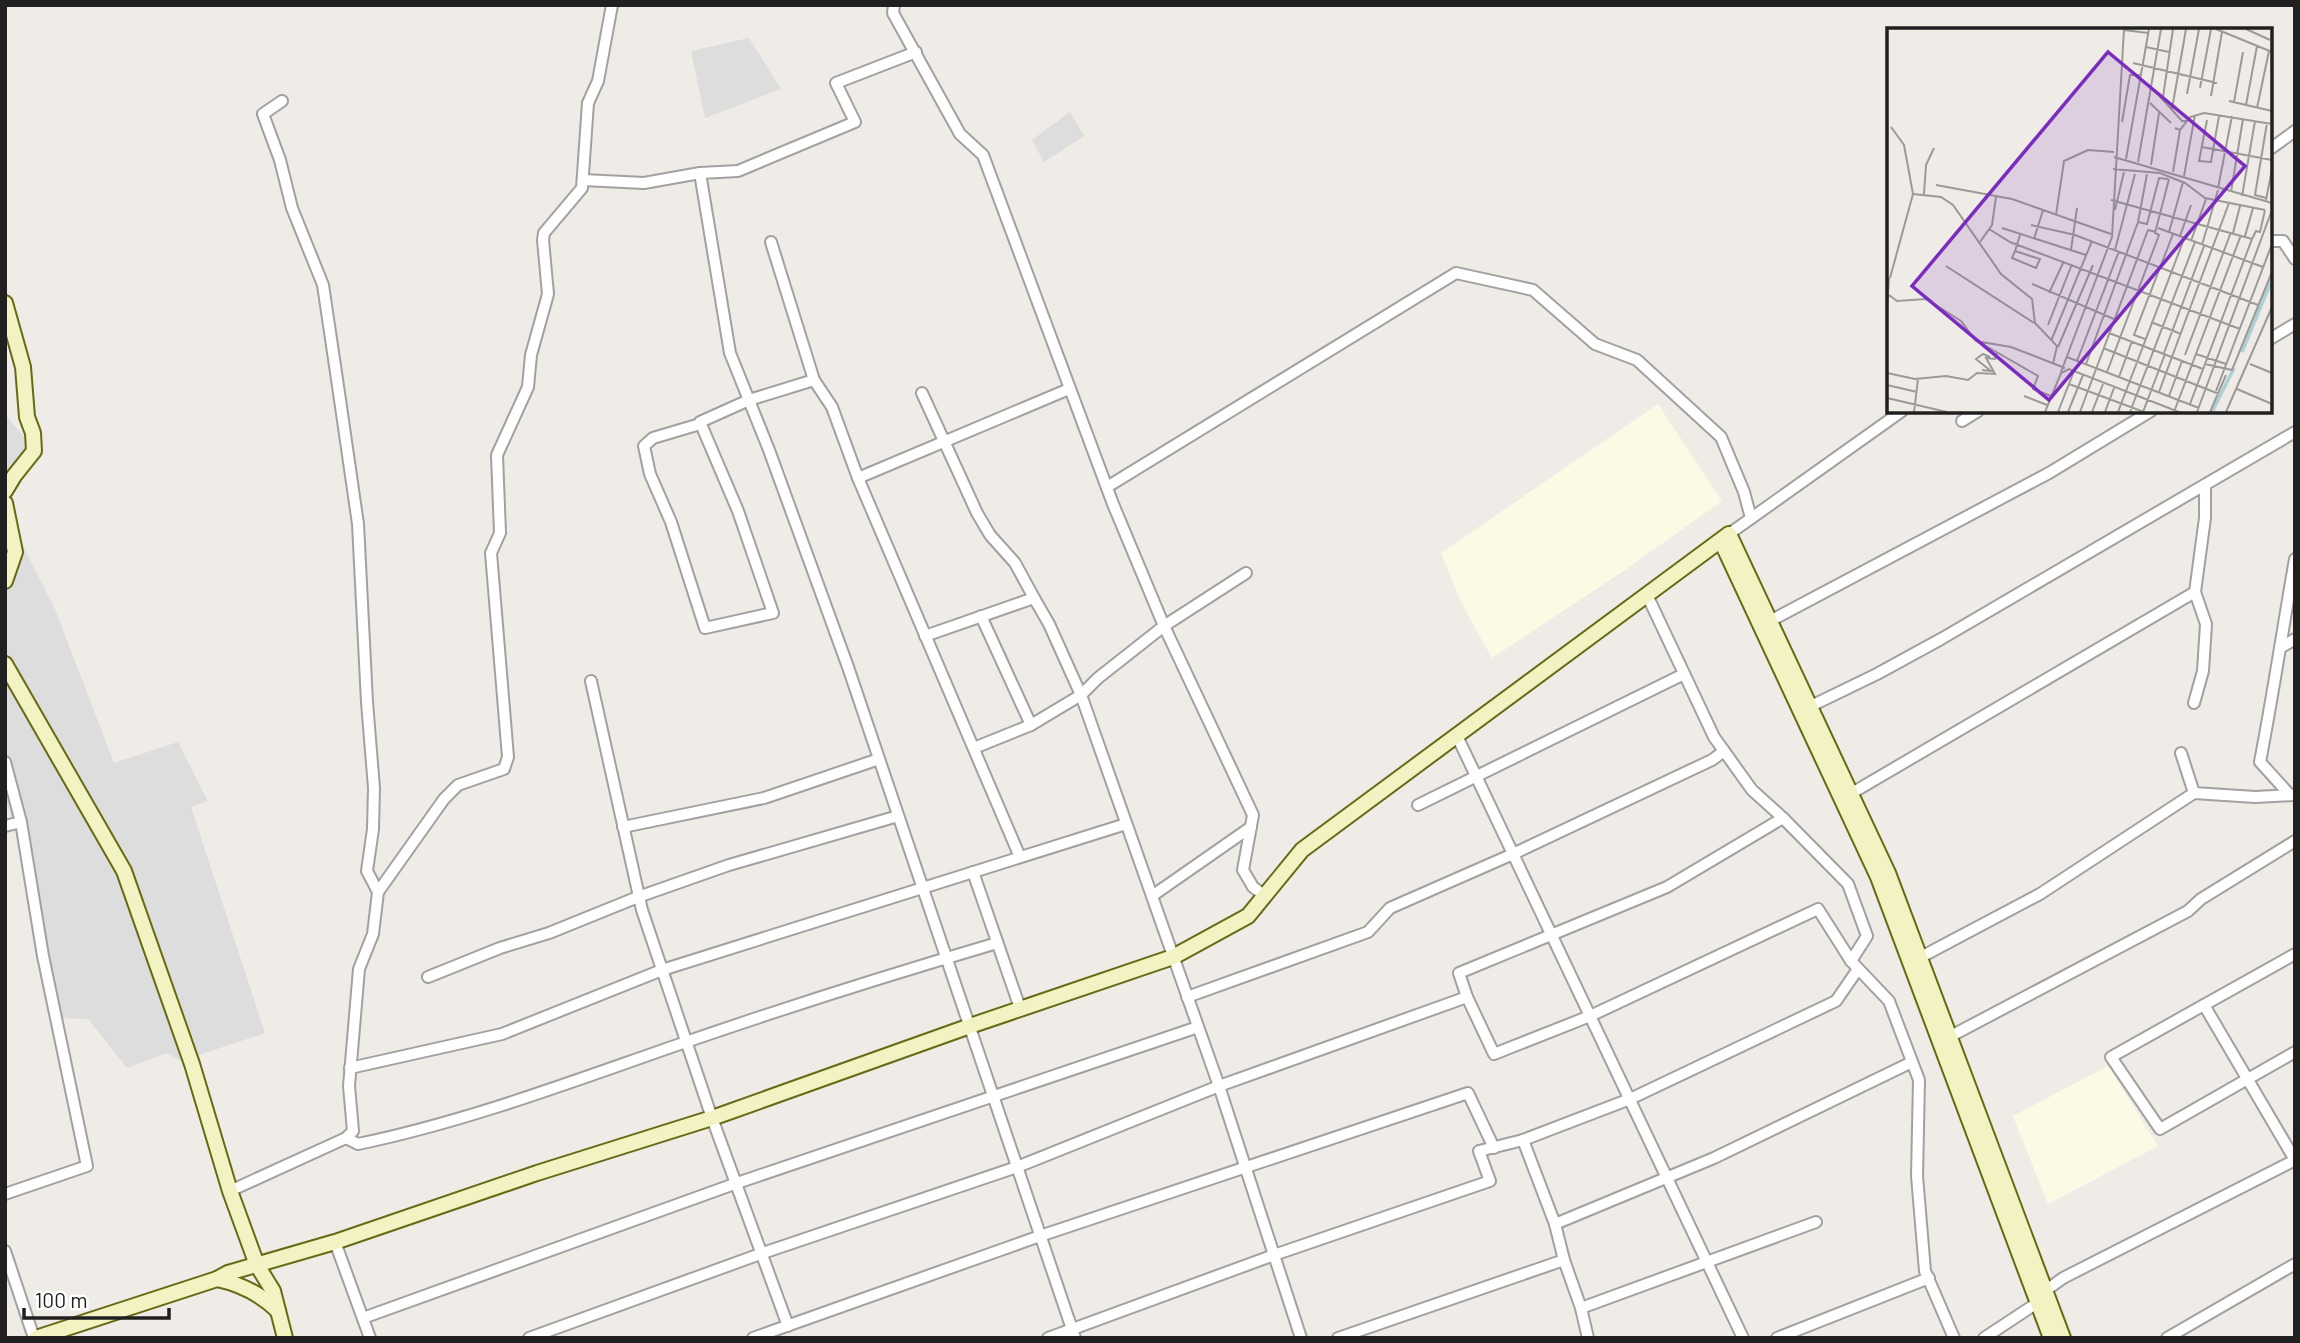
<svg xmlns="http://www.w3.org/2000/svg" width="2300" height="1343" viewBox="0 0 2300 1343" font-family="Barlow,sans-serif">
<rect width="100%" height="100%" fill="#efece7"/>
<g fill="#ddd">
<path d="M 749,38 L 781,89 L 705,118 L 691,51 Z"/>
<path d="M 1070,112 L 1084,136 L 1044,162 L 1032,140 Z"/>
<path d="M 6,416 L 32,446 L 5,484 L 5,417 Z"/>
<path d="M 5,510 L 55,609 L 114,763 L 178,742 L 208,801 L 191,807 L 265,1033 L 181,1061 L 167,1053 L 127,1068 L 88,1019 L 61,1018 L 27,868 L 5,797 Z"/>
</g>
<g fill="#fbfae4">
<path d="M 1658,404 L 1722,501 L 1625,570 L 1492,658 L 1462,604 L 1441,553 Z"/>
<path d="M 2108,1066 L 2158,1146 L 2048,1204 L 2013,1116 Z"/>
</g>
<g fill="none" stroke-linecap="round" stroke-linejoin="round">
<defs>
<g id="street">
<path d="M 894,5 L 893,13 L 960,134 L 983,155 L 1113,504 L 1164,626 L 1253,815 L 1243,870 L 1253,887 L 1265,896"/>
<path d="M 282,101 L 263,114 L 280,160 L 292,208 L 323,285 L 338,386 L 358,524 L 367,702 L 374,788 L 373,829 L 367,871 L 378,892"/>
<path d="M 2270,149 L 2295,131"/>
<path d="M 700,173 L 730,353 L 769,450 L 848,667 L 1075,1338"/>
<path d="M 583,180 L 644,183 L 700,173 L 738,171 L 855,122 L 836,83 L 916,52"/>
<path d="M 2270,241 L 2283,241 L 2295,259"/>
<path d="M 771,242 L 814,380 L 832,407 L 858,478 L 1020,857"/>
<path d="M 2270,339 L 2295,324"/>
<path d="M 922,393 L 977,513 L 990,535 L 1015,563 L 1034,598 L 1049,624 L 1081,695 L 1219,1086 L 1301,1338"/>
<path d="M 1962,421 L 1978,411"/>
<path d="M 700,424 L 653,438 L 644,446 L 650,474 L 671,522 L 705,628 L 773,613 L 738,511 L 700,422 L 749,400 L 814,380"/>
<path d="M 858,478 L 1069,389"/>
<path d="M 1107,487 L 1456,273 L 1533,290 L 1595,344 L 1637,360 L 1721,437 L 1744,492 L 1751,518"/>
<path d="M 1729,534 L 1902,411"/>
<path d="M 1647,595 L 1714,737 L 1752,790 L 1783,818 L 1848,884 L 1867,936 L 1851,961 L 1889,1001 L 1919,1080 L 1917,1176 L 1925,1271 L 1954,1338"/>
<path d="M 981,616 L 1031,725"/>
<path d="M 1770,621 L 2049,473 L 2151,411"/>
<path d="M 925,636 L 1034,598"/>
<path d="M 2280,648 L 2295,639"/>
<path d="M 591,681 L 642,910 L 712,1118 L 788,1326"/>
<path d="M 2194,703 L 2203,671 L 2206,624 L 2195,592 L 2205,518 L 2205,485"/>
<path d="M 1811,706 L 1877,674 L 1941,639 L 2295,432"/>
<path d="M 1457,736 L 1743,1338"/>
<path d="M 974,748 L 1031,725 L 1081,695 L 1098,678 L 1164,626 L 1246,573"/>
<path d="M 2181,753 L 2194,793 L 2255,797 L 2295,795"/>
<path d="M 5,762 L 21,822 L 43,956 L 87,1166 L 5,1194"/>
<path d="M 1852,793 L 2195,592"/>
<path d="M 2290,795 L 2260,762 C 2273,695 2283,627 2295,559"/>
<path d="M 1418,805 L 1684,674"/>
<path d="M 5,826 L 21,822"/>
<path d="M 623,827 L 764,798 L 879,759"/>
<path d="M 973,872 L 1020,1008"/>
<path d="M 1152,896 L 1251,827"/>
<path d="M 2295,954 L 2111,1057 L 2160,1129 L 2295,1052"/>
<path d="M 1921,957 L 2040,894 L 2194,793"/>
<path d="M 428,977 L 500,948 L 549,933 L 638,897 L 729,865 L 898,816"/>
<path d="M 1187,997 L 1368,932 L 1390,908 L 1513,854 L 1712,760 L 1724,751"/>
<path d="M 1467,997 L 1494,1054 L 1590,1016 L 1818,909 L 1851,961"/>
<path d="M 2204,1005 L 2295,1160"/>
<path d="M 1951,1036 L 2188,911 L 2201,899 L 2295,841"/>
<path d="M 350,1068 L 502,1034 L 662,970 L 1126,824"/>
<path d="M 346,1138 L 358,1144 C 469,1121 576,1080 683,1043 C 787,1007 892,974 997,943"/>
<path d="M 1523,1140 L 1555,1224 L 1564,1260 L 1581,1308 L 1588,1338"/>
<path d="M 230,1191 L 346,1138 L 353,1131 L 349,1086 L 359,969 L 373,934 L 378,892 L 444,799 L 458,785 L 504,769 L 508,757 L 491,553 L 500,533 L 497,455 L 528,387 L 531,355 L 548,294 L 543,240 L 544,233 L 582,188 L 588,103 L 598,81 L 612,5"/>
<path d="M 1555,1224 L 1714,1158 L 1912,1062"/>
<path d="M 335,1242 L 370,1338"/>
<path d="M 5,1251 L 34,1338"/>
<path d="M 2045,1291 L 2063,1278 L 2295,1160"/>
<path d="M 1581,1308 L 1816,1222"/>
<path d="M 363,1318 L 737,1183 L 1198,1027"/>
<path d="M 529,1338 L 763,1253 L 1017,1167 L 1219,1086 L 1467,997 L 1459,973 L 1667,887 L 1783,818"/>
<path d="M 753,1338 L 1040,1236 L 1468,1093 L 1494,1148"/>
<path d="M 1048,1338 L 1274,1255 L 1490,1181 L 1479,1151 L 1523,1140 L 1630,1099 L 1836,1001 L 1858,969"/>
<path d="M 1338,1338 L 1564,1260"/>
<path d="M 1777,1338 L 1929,1278"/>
<path d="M 1984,1338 L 2037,1303"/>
<path d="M 2167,1338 L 2295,1264"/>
</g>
<g id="secondary">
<path d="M 5,303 L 23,367 L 27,417 L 33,433 L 34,451 L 14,476 L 5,491"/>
<path d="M 5,503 L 15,552 L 5,581"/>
<path d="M 1721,541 L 1878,877 L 2051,1338"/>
<path d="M 5,664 L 124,871 L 192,1064 L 230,1191 L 257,1265 L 273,1291 L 285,1338"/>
<path d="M 217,1279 L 228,1273 L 335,1242 L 537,1173 L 712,1118 L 970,1026 L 1173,957 L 1248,916 L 1302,850 L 1729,534 L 1888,873 L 2063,1338"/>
<path d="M 36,1338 L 217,1279 C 240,1284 261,1294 278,1311"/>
</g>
</defs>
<use href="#street" stroke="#a1a1a1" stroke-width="14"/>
<use href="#secondary" stroke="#656a13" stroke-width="18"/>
<use href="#street" stroke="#fff" stroke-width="10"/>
<use href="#secondary" stroke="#f2f2c2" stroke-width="14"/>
</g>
<g transform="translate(1887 28)">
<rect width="385" height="385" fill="#efece7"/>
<path fill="none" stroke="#add0d7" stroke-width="3.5" d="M 355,324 L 385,251M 325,384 L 347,340"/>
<path fill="none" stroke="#9c9a97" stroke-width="2" d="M 329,1 L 385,24M 359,1 L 383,12M 237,2 L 261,5M 259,19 L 282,24M 246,35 L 330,55M 313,60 L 324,1M 267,62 L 295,93 L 301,93M 300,66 L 312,1M 324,68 L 335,4M 276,69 L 286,1M 342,73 L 385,83M 347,74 L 356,24M 263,75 L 284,95M 359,77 L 370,18M 370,80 L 382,23M 285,81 L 299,1M 320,92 L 312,133 L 324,134 L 332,88M 235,94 L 243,47 L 254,47M 288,100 L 293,102 L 303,89 L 317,85 L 385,96M 315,119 L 385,132M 227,129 L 385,175M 239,131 L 262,1M 251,134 L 274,1M 264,137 L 272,85M 226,141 L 273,145 L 298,155 L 318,170 L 378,182M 286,144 L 293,102M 297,148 L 308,87M 49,157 L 125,171 L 224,206M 331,160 L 345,88M 344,164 L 356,91M 26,166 L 54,169 L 66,177 L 114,246 L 145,271 L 148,295 L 170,318 L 166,336M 37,166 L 39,137 L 47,120M 355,168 L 368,93M 379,170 L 368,167 L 380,95M 224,172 L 365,211M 379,172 L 385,141M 228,182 L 237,144M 169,187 L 177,133 L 201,122 L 227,124M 251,194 L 260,196 L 272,150 L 281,151M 144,197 L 188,207 L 371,277M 115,200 L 199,227M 271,200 L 376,239M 102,201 L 123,214 L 353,301M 282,204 L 296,154M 346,205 L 353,178M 293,208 L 304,177M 358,208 L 366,180M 147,211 L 156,182M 304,213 L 319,171M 93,214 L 105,197 L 109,169M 315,217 L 331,162M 184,222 L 190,180M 228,222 L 248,146M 128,223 L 125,230 L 149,240 L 153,231 L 128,223 L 133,207M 59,238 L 147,295M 3,250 L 26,166 L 17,117 L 4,99M 145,256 L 227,291M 162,265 L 177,233M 2,267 L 10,273 L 39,271 L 74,293 L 89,313 L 124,319 L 178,340M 0,280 L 2,250M 264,294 L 294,306M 161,297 L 185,236M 222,305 L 316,341M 258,311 L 247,307 L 286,206M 164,313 L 205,213M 92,314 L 151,348 L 146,361 L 164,368M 171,319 L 206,237M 216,320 L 332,366M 277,325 L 317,218M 309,326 L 339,336M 298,327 L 344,204M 180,329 L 312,380M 190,333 L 232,223M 199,336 L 251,194 L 260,146M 318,336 L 345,342 L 385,244M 363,336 L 385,345M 95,342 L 104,343 L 89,331 L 96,326 L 103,329M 174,344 L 225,209 L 237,1M 220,344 L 272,207 L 268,205 L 282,151M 0,345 L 28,351 L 59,348 L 81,352 L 90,345 L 108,346 L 99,330 L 108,331 L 110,325M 232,349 L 245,313M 182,356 L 257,384M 0,357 L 30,364M 350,361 L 385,376M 329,363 L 385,216M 272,364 L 342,175M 137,368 L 160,377M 282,368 L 295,333M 0,370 L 60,384M 303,376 L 365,211 L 369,203 L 373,204 L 378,182M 27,384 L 31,351M 158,384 L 174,345 L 182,341 L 292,384M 171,384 L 187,343M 181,384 L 196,347M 193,384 L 261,202 L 269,204M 205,384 L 216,356M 218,384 L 227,360M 231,384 L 297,211M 243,384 L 308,214M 256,384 L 278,326M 287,384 L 354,207M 310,384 L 385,182M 323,384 L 339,347M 339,384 L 385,279"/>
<path fill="#7b2cbf" fill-opacity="0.15" stroke="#7b2cbf" stroke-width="3.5" d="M 221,24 L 358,138 L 162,372 L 25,258 Z"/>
<rect width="385" height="385" fill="none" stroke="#202020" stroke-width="3.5"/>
</g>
<rect width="2300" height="1343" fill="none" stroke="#202020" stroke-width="14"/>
<path d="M24 1308v10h145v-10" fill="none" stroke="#202020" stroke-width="3.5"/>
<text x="35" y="1308" font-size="21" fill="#202020" stroke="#ffffff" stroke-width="5" paint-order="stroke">100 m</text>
</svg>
